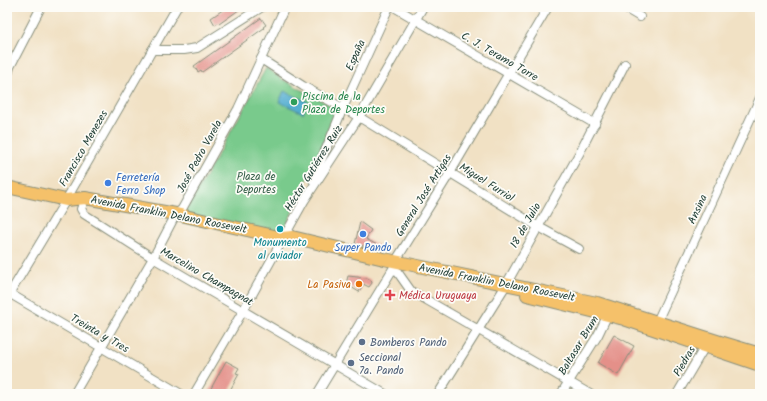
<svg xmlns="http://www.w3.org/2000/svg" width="767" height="401" viewBox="0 0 767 401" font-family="Kalam,sans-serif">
<rect width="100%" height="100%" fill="#fdfcf7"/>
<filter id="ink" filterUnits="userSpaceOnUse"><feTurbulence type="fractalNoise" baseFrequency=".025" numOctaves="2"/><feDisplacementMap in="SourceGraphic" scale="8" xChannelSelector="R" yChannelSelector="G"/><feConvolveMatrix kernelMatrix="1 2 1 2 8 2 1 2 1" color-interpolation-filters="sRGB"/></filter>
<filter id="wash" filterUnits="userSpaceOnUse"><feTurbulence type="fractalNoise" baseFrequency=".012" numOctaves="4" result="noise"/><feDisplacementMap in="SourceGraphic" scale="16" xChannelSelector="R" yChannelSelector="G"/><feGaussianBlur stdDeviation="0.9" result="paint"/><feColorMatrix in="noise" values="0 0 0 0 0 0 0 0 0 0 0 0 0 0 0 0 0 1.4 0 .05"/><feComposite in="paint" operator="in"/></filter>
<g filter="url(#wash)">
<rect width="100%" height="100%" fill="#f1e1c4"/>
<path fill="#79ca8c" stroke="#4c8460" d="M 266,68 L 282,79 L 339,110 L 333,120 L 282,236 L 184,214 L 239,117 Z"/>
<path fill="#54aed1" stroke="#3a7682" d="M 284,91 L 308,102 L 303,113 L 279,102 Z"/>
<g id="blocks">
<g fill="#e49089">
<path d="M 227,7 L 243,7 L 219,24 L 218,23 L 215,25 L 211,18 Z"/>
<path d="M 261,18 L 266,25 L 263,27 L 264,28 L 202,72 L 201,70 L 198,72 L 194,66 Z"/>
<path d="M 360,222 L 371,230 L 366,239 L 381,247 L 379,250 L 355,244 Z"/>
<path d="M 348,276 L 367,278 L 371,280 L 372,283 L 369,287 L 363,284 L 359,292 L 346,284 Z"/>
<path d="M 614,335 L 634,346 L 618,375 L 598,363 Z"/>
<path d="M 226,361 L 239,368 L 236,373 L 239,374 L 228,394 L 208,394 Z"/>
</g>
</g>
</g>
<g filter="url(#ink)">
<use href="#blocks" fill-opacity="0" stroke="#888f7c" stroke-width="1"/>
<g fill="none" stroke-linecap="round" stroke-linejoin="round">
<defs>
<g id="minor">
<path d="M 394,7 L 595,124"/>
<path d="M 623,7 L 640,17"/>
<path d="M 152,50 L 184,50 L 197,48 L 262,7"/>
<path d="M 261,59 L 303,86 L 359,117 L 537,226 L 579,249"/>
<path d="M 7,77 L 10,67 L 41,7"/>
<path d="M 313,180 L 343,108 L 389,7"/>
<path d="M 85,198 L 81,209 L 84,214 L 153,258 L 385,394"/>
<path d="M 394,267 L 411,291 L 590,394"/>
<path d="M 7,292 L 181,394"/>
<path d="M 7,298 L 66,200 L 177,7"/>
<path d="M 655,326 L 760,98"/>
<path d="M 74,394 L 153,258 L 176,214 L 182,209 L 238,109 L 285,7"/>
<path d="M 194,394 L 243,311 L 304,201 L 359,117 L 423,7"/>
<path d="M 317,394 L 394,267 L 395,262 L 450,173 L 548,7"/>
<path d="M 438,394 L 503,290 L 580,152 L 625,64"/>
<path d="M 561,394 L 598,335 L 609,312"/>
<path d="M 677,394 L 707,343"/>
</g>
<g id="highway">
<path d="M 7,187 L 66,200 L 85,198 L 176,214 L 283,238 L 292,237 L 384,259 L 597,303 L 720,342 L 760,354"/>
<path d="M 527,295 L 624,319 L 760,365"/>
</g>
</defs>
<use href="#minor" stroke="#888f7c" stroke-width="10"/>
<use href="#highway" stroke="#888f7c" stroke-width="14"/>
<use href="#minor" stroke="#fff" stroke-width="8"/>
<use href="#highway" stroke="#f5c16b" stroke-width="12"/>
</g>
</g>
<circle fill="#2e9e5b" stroke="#fdfcf7" stroke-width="1.5" cx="294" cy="102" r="4"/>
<g fill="#3f7fe0" stroke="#fdfcf7" stroke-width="1.5">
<circle cx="108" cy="183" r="4"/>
<circle cx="363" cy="234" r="4"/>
</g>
<circle fill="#0f9aa8" stroke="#fdfcf7" stroke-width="1.5" cx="280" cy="229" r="4"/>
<circle fill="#e8710a" stroke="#fdfcf7" stroke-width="1.5" cx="359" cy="284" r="4"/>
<path fill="#e0444e" stroke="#fdfcf7" stroke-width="1.5" d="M388 289h4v4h4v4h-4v4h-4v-4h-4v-4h4z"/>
<g fill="#5c6f8a" stroke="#fdfcf7" stroke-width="1.5">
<circle cx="362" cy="342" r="4"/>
<circle cx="351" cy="363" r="4"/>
</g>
<g text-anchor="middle" stroke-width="3.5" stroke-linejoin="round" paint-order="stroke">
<g font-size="11" fill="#1f3d34" stroke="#fdfcf7">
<text transform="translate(355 55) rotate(-66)" y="4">España</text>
<text transform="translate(500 56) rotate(30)" y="4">C. J. Teramo Torre</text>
<text transform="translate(83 148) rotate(-60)" y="4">Francisco Menezes</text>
<text transform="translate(199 156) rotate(-61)" y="4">José Pedro Varela</text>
<text transform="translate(313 168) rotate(-58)" y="4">Héctor Gutiérrez Ruiz</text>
<text transform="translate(487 182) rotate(32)" y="4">Miguel Furriol</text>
<text transform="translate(423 195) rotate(-58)" y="4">General José Artigas</text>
<text transform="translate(697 209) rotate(-65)" y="4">Ansina</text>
<text transform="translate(169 214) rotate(11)" y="4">Avenida Franklin Delano Roosevelt</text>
<text transform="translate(525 225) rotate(-60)" y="4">18 de Julio</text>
<text transform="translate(207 276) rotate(30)" y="4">Marcelino Champagnat</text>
<text transform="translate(497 282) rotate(11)" y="4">Avenida Franklin Delano Roosevelt</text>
<text transform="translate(100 333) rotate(30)" y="4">Treinta y Tres</text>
<text transform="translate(578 345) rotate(-59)" y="4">Baltasar Brum</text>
<text transform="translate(684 361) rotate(-60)" y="4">Piedras</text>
</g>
<g font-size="11" fill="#27864d" stroke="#fdfcf7" text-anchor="start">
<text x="302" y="100">Piscina de la<tspan x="302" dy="13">Plaza de Deportes</tspan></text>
</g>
<g font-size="11" fill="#36604a" stroke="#fdfcf7">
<text x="256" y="180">Plaza de<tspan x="256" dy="13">Deportes</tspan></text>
</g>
<g font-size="11" fill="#366cbe" stroke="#fdfcf7" text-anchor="start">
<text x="116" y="181">Ferretería<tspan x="116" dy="13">Ferro Shop</tspan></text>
<text x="363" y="251" text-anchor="middle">Super Pando</text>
</g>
<g font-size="11" fill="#0d838f" stroke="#fdfcf7">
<text x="280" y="246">Monumento<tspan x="280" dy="13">al aviador</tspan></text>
</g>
<g font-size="11" fill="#c56008" stroke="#fdfcf7" text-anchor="end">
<text x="351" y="288">La Pasiva</text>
</g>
<g font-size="11" fill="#be3a42" stroke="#fdfcf7" text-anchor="start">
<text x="399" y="299">Médica Uruguaya</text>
</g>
<g font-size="11" fill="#4e5e75" stroke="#fdfcf7" text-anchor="start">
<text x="370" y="346">Bomberos Pando</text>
<text x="359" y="361">Seccional<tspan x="359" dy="13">7a. Pando</tspan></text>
</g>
</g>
<rect width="767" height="401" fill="none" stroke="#fdfcf7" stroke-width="24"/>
</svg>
